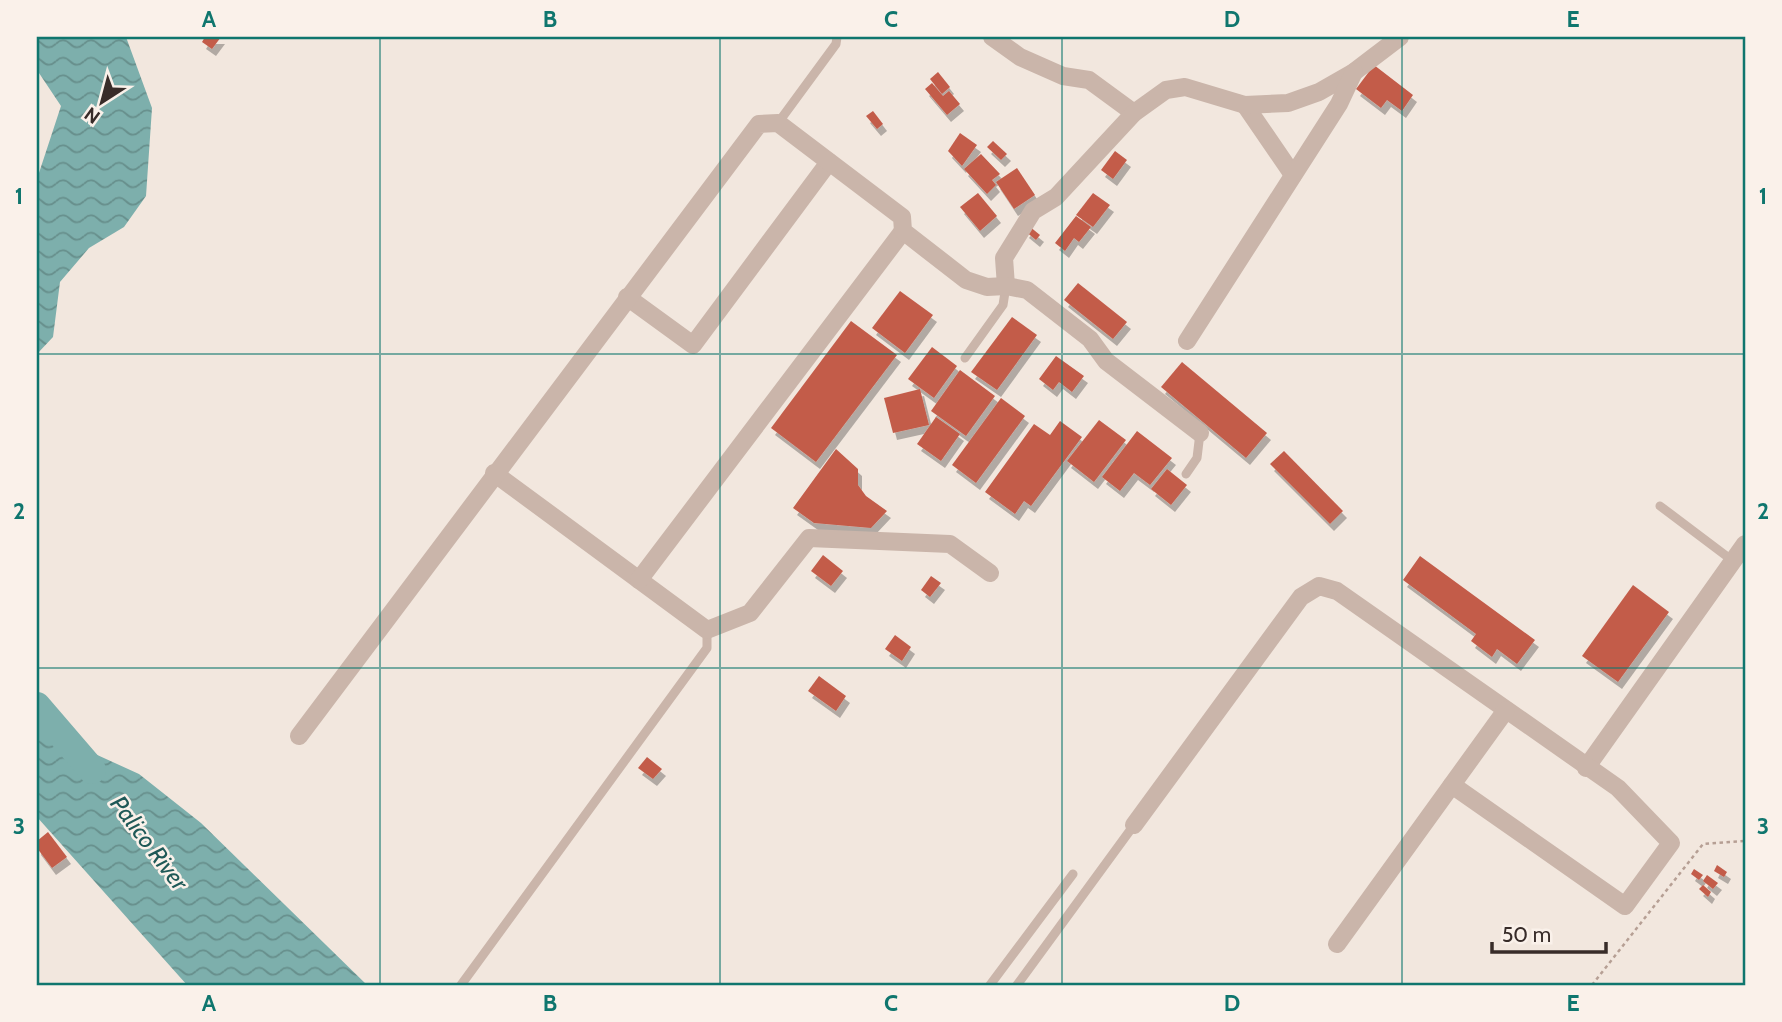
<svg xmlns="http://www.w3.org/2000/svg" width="1782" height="1022" viewBox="0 0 1782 1022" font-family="Cabin,sans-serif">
<defs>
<pattern id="water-waves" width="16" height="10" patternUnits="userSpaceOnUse" patternTransform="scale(1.75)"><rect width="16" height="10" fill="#7dafac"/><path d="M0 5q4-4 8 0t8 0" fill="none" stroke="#678f8c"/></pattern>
<filter id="shadow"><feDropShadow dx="4" dy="7" stdDeviation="0" flood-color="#0004"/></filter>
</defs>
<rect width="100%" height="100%" fill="#f2e7de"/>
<g fill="url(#water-waves)">
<path d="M 37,37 L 126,37 L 152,108 L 146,196 L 124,227 L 89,248 L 60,282 L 53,337 L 37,354 L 37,179 L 61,106 L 37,70 Z"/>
<path d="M 37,720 L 49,733 L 139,774 L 201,823 L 367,985 L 187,985 L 37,817 Z"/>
</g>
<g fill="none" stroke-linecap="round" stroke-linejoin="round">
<path stroke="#7dafac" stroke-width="28" d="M 37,706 L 92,770"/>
</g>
<g fill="#c35c4a" filter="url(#shadow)">
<path d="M 205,37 L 221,37 L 212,49 L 202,42 Z"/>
<path d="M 1374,65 L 1413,95 L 1402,111 L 1387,100 L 1381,108 L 1356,89 Z"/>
<path d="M 938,72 L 950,87 L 942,94 L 930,79 Z"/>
<path d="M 932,83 L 943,96 L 949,91 L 960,104 L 947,115 L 925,89 Z"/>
<path d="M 873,111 L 883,124 L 877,129 L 866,116 Z"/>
<path d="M 960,133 L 977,145 L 962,166 L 948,151 Z"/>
<path d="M 993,141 L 1007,154 L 1001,160 L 987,147 Z"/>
<path d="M 1115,151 L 1127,160 L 1113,179 L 1101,170 Z"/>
<path d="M 981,154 L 1000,174 L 992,180 L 996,185 L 987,194 L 964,169 Z"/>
<path d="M 1017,168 L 1035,195 L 1014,209 L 996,182 Z"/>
<path d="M 978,193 L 997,216 L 980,231 L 960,207 Z"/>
<path d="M 1093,193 L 1110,205 L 1093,227 L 1076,215 Z"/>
<path d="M 1076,216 L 1091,227 L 1079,242 L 1074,238 L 1065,251 L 1055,243 Z"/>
<path d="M 1029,226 L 1040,235 L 1036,240 L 1025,231 Z"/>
<path d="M 1078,283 L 1127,322 L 1113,339 L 1064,300 Z"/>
<path d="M 900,291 L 933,315 L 905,353 L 872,328 Z"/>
<path d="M 1012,317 L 1037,335 L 997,390 L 971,372 Z"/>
<path d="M 851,321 L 897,355 L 816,462 L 771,428 Z"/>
<path d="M 932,347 L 957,366 L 934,398 L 908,379 Z"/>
<path d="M 1056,356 L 1084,376 L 1072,392 L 1059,382 L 1053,390 L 1039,379 Z"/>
<path d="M 1182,362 L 1267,433 L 1246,458 L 1161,387 Z"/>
<path d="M 960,370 L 995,396 L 966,436 L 931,411 Z"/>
<path d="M 920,389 L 929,425 L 893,433 L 884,398 Z"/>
<path d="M 1001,398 L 1025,416 L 976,483 L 952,465 Z"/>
<path d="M 936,417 L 960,434 L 941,461 L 917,444 Z"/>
<path d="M 1099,420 L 1126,440 L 1094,482 L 1067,461 Z"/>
<path d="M 1060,421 L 1082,437 L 1031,506 L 1024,501 L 1015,514 L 985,492 L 1034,424 L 1050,435 Z"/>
<path d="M 1137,431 L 1172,458 L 1150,485 L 1134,473 L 1120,491 L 1102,477 Z"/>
<path d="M 836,449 L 858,469 L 858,485 L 866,496 L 887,511 L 871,528 L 814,523 L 793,508 Z"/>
<path d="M 1284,451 L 1343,511 L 1330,524 L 1270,464 Z"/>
<path d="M 1167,469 L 1187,485 L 1171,505 L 1151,489 Z"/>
<path d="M 823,555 L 843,571 L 831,586 L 811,571 Z"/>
<path d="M 1420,556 L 1535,640 L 1517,664 L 1497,649 L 1492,657 L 1471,641 L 1476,634 L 1403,580 Z"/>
<path d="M 931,576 L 941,583 L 930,597 L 921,590 Z"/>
<path d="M 1633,585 L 1669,612 L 1618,682 L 1582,656 Z"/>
<path d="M 895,635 L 911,647 L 902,661 L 885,649 Z"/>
<path d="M 819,676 L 846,696 L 836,711 L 808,691 Z"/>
<path d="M 647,757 L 662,769 L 653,779 L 638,768 Z"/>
<path d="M 48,832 L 67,857 L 52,868 L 37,848 L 37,841 Z"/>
<path d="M 1717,865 L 1727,872 L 1724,877 L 1714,871 Z"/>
<path d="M 1694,869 L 1703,875 L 1699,880 L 1691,874 Z"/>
<path d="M 1707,875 L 1718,883 L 1713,889 L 1703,881 Z"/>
<path d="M 1703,885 L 1711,892 L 1708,897 L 1699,889 Z"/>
</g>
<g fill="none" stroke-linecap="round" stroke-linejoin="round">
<path stroke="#b69f94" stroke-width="2.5" stroke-dasharray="3.5 3.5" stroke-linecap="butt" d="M 1592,985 L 1703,844 L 1745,841"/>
<g stroke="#cab5aa" stroke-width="9">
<path d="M 778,123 L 836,44 L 837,37"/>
<path d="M 965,358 L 1003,305 L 1006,286"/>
<path d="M 1186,474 L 1197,458 L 1200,433"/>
<path d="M 1660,506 L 1733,561"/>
<path d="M 461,985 L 707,648 L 707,630"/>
<path d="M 990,985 L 1073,874"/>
<path d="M 1017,985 L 1134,825"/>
</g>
<g stroke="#cab5aa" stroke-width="18">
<path d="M 992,37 L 1020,57 L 1063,76 L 1089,80 L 1134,113"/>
<path d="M 1245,105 L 1293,175"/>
<path d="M 1006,286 L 1004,258 L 1033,211 L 1056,197 L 1134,113 L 1166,90 L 1185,87 L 1245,105 L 1288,103 L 1319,92 L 1354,72 L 1400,37"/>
<path d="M 627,297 L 693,345 L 829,162"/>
<path d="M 1187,341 L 1339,104 L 1354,72"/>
<path d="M 494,473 L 707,630 L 750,613 L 809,538 L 950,544 L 990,573"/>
<path d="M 639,580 L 903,231"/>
<path d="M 299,736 L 759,124 L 778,123 L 902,217 L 903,231 L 966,280 L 987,287 L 1006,286 L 1027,290 L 1090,339 L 1106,361 L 1200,433"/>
<path d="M 1586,768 L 1745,544"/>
<path d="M 1134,825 L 1301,597 L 1319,586 L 1337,591 L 1618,788 L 1671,843 L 1625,906 L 1452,785"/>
<path d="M 1337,944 L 1506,710"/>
</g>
</g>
<path fill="none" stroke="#0f766e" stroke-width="2" stroke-opacity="0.55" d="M 380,37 L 380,985M 720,37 L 720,985M 1062,37 L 1062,985M 1402,37 L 1402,985M 37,354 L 1745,354M 37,668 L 1745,668"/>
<g text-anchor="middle" stroke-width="5" stroke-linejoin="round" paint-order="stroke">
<g font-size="24" font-style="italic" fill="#1f5957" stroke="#faf1ea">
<text transform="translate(149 843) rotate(53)" y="8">Palico River</text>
</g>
</g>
<rect width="1782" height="1022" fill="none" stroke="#faf1ea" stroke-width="77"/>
<g transform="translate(102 102) rotate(216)" stroke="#faf1ea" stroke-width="5" paint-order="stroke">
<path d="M0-5L12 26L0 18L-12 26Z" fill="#382c29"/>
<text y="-10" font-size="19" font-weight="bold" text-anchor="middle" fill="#382c29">N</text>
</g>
<path d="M1492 942v10h114v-10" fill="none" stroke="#382c29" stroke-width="3.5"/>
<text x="1502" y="942" font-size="21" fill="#382c29" stroke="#faf1ea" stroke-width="5" paint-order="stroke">50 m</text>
<rect x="38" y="38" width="1706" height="946" fill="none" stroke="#0f766e" stroke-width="2.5"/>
<g font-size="23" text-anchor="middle" font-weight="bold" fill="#0f766e">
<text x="209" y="27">A</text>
<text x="550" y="27">B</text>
<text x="891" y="27">C</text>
<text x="1232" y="27">D</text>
<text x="1573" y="27">E</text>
<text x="19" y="204">1</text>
<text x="1763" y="204">1</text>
<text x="19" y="519">2</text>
<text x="1763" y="519">2</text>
<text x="19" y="834">3</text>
<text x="1763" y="834">3</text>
<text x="209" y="1011">A</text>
<text x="550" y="1011">B</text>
<text x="891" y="1011">C</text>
<text x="1232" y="1011">D</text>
<text x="1573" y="1011">E</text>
</g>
</svg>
